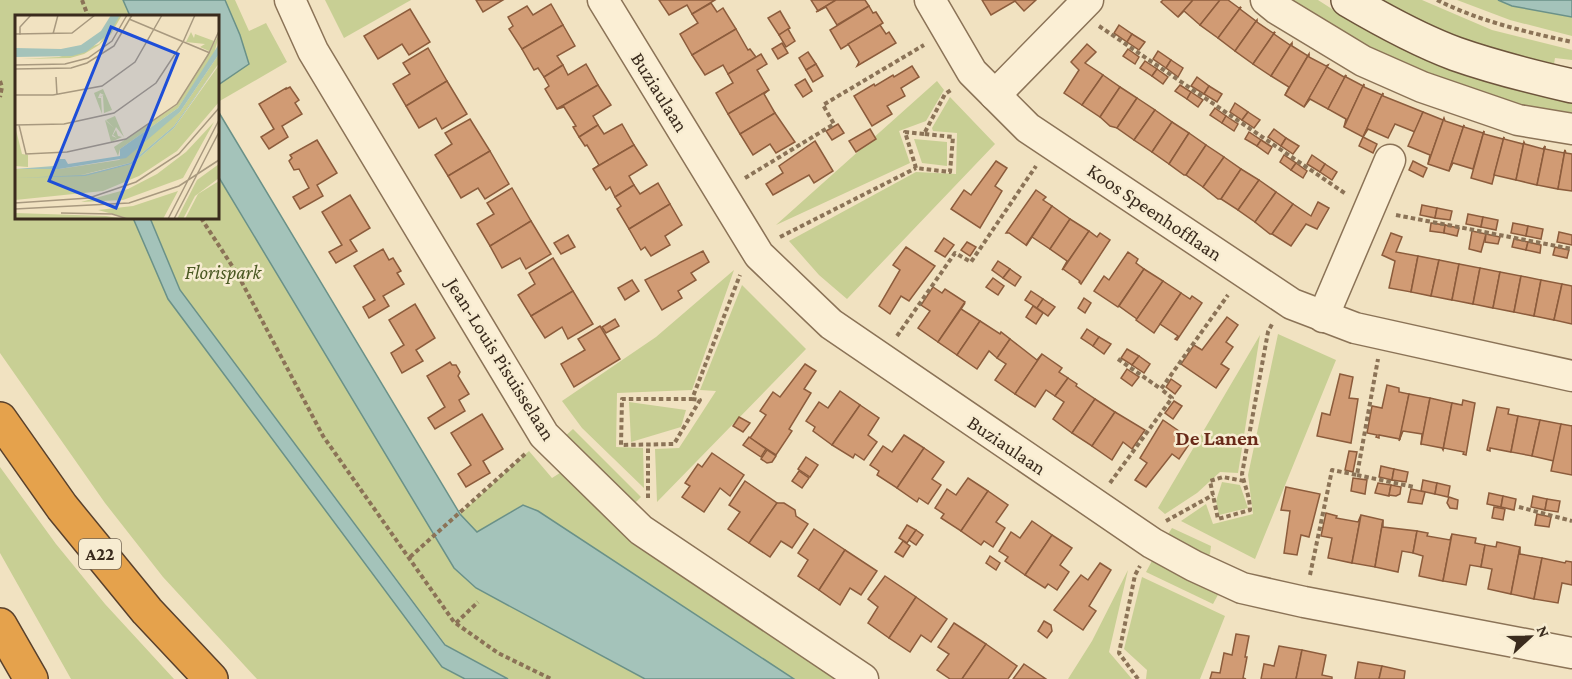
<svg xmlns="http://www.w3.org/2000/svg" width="1572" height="679" viewBox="0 0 1572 679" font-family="'Crimson Pro',serif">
<rect width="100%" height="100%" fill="#f1e2c1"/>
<g fill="#c8cf94">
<path d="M 0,0 L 123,0 L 130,16 L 16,16 L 16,218 L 218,218 L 218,176 L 454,568 L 476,588 L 645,679 L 508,679 L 446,645 L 180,290 L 153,224 L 139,231 L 168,299 L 442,667 L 465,679 L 257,679 L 163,577 L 105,503 L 0,353 Z"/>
<path d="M 225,0 L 235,0 L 249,31 L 266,23 L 287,62 L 218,102 L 218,85 L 249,64 L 240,35 Z"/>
<path d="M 325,0 L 411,0 L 344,38 Z"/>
<path d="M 1279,0 L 1318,0 L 1346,18 L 1572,101 L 1572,122 L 1412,75 Z"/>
<path d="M 1370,0 L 1422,0 L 1492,30 L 1572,50 L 1572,60 L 1555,58 L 1553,70 L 1490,52 Z"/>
<path d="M 1457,0 L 1498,0 L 1512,6 L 1572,17 L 1572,36 L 1510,20 Z"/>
<path d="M 937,81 L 944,90 L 926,121 L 899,131 L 910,163 L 776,225 Z"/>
<path d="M 950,97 L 995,144 L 847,299 L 819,275 L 789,241 L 916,172 L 956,174 L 957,133 L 933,131 L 932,128 Z"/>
<path d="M 914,139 L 947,142 L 947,166 L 922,163 Z"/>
<path d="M 734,270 L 692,390 L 617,393 L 616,447 L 643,448 L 644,488 L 582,428 L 562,401 L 656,337 Z"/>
<path d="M 742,285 L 806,349 L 657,502 L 655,449 L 679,448 L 716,391 L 700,390 Z"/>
<path d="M 1278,334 L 1336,360 L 1255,559 L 1181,521 L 1206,504 L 1213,524 L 1253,514 L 1248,475 Z"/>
<path d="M 1260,335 L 1238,473 L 1220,472 L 1197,493 L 1165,514 L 1158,508 Z"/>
<path d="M 629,402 L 686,410 L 681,427 L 631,442 Z"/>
<path d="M 573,429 L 641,497 L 631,507 L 563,438 Z"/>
<path d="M 529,451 L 552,478 L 563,471 L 843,679 L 794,679 L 538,511 L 522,505 L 477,532 L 460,514 Z"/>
<path d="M 0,467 L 56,544 L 105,604 L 174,679 L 71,679 L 0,553 Z"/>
<path d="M 1222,482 L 1240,485 L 1248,508 L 1219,515 L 1216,501 Z"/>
<path d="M 1172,528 L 1211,546 L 1210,554 L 1205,560 L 1165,539 Z"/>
<path d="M 1153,559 L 1220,591 L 1213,604 L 1146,572 Z"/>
<path d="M 1128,570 L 1109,652 L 1132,679 L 1068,679 L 1092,641 Z"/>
<path d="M 1142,577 L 1225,616 L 1200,679 L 1146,679 L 1147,670 L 1124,649 Z"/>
</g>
<g fill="#a4c3ba" stroke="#6a9188" stroke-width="1.5">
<path d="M 123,0 L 225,0 L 240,35 L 249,64 L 218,85 L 218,16 L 130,16 Z"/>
<path d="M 1498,0 L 1572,0 L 1572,17 L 1512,6 Z"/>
<path d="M 218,111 L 460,514 L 477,532 L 523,505 L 538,511 L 794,679 L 645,679 L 476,588 L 454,568 L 218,176 Z"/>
<path d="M 133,218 L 150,218 L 180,290 L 445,645 L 508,679 L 465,679 L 442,667 L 168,299 Z"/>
</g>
<g fill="#d19b74" stroke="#8c5c3c" stroke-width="1.5">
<path d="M 476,0 L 503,0 L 483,12 Z"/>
<path d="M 659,0 L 715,0 L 692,14 L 687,5 L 669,15 Z"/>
<path d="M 811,0 L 836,0 L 818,11 Z"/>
<path d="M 836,0 L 865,0 L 869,6 L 837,25 L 826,7 L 816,12 Z"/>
<path d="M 982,0 L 1036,0 L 1024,11 L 1015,1 L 991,15 Z"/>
<path d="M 1163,0 L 1193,0 L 1178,17 L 1161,2 Z"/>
<path d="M 1193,0 L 1220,0 L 1200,25 L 1184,11 L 1178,17 Z"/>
<path d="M 1220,0 L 1228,0 L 1239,8 L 1241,7 L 1218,38 L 1200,25 Z"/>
<path d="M 711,3 L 717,12 L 723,8 L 736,29 L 692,55 L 680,34 L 698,23 L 692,14 Z"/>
<path d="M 551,4 L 563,25 L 522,49 L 509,29 L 513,26 L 508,17 L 527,6 L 533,15 Z"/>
<path d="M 869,6 L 873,13 L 876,12 L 883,23 L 841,49 L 830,30 Z"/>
<path d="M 1241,7 L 1240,9 L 1256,21 L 1257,20 L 1235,51 L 1218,38 Z"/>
<path d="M 410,9 L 430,42 L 409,55 L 402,44 L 378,59 L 364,36 Z"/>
<path d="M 780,11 L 790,28 L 779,35 L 768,18 Z"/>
<path d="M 1257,20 L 1257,22 L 1273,33 L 1275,32 L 1253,64 L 1235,51 Z"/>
<path d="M 563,25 L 575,46 L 557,56 L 563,65 L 544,77 L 538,68 L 534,70 L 522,49 Z"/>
<path d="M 880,25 L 886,34 L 889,32 L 896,43 L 857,66 L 859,62 L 848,44 Z"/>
<path d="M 1119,25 L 1132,34 L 1127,42 L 1114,33 Z"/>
<path d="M 736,29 L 748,50 L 750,49 L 756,57 L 728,74 L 723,65 L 705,75 L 692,55 Z"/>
<path d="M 788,29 L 795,41 L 786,47 L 779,35 Z"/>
<path d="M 1275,32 L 1274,34 L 1290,45 L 1292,43 L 1271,76 L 1253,64 Z"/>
<path d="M 1132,34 L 1145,42 L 1139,50 L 1127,42 Z"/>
<path d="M 782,43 L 788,53 L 778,59 L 772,49 Z"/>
<path d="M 1292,43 L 1292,46 L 1308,56 L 1309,54 L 1285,95 L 1289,87 L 1271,76 Z"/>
<path d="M 1087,44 L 1096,52 L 1085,63 L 1103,75 L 1082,105 L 1064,93 L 1079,70 L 1071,62 Z"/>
<path d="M 428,48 L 447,81 L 406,106 L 393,84 L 410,74 L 403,63 Z"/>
<path d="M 1128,49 L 1139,57 L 1135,64 L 1123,56 Z"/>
<path d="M 1158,51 L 1171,60 L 1166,68 L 1153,59 Z"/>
<path d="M 808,52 L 816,64 L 806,70 L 799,58 Z"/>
<path d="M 761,54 L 767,64 L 757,70 L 769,90 L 728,114 L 716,93 L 733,83 L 728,74 Z"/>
<path d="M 1309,54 L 1309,57 L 1326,66 L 1328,65 L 1304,107 L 1285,95 Z"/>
<path d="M 1171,60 L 1183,68 L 1178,77 L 1166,68 Z"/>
<path d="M 1145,61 L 1157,69 L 1152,76 L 1140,68 Z"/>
<path d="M 586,64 L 598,85 L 557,109 L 545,89 L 549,86 L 544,77 L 563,65 L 568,75 Z"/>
<path d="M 816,64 L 823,76 L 813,82 L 806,70 Z"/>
<path d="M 1328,65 L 1327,67 L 1344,77 L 1346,75 L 1328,109 L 1310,99 L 1304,107 Z"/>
<path d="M 912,66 L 919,77 L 901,88 L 905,96 L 887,106 L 892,114 L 872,126 L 854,96 L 874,84 L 875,86 L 893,75 L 894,77 Z"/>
<path d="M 1157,69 L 1168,77 L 1163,84 L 1152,76 Z"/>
<path d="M 1103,75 L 1120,87 L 1100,117 L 1082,105 Z"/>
<path d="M 1346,75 L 1346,77 L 1363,86 L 1364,84 L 1344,127 L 1346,119 L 1328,109 Z"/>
<path d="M 1197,77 L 1209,86 L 1204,94 L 1191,86 Z"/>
<path d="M 805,79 L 812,91 L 803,97 L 795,85 Z"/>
<path d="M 447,81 L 467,114 L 442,129 L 436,118 L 419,128 L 406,106 Z"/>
<path d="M 1364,84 L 1364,87 L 1382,95 L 1383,93 L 1363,137 L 1344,127 Z"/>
<path d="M 598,85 L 611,105 L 593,116 L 598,125 L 579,137 L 573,127 L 576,126 L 564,107 L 557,109 Z"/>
<path d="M 1180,85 L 1191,92 L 1187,99 L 1175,91 Z"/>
<path d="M 1209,86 L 1222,94 L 1217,102 L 1204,94 Z"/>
<path d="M 290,87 L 299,100 L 295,103 L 302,114 L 282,126 L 288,137 L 269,149 L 261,137 L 274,129 L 259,104 L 286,88 L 286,89 Z"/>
<path d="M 1120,87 L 1137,98 L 1117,128 L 1110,126 L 1100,117 Z"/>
<path d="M 769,90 L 764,94 L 775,113 L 740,134 L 728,114 Z"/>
<path d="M 1191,92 L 1203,100 L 1198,107 L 1187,99 Z"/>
<path d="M 1383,93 L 1383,96 L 1423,112 L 1415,132 L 1395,124 L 1388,138 L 1368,129 L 1363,137 Z"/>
<path d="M 1137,98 L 1155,110 L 1134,140 L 1117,128 Z"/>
<path d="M 1235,103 L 1248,112 L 1242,120 L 1230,112 Z"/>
<path d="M 1215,108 L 1226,116 L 1222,123 L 1210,115 Z"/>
<path d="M 1155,110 L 1172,122 L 1152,152 L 1134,140 Z"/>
<path d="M 1248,112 L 1260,120 L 1254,128 L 1242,120 Z"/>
<path d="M 1423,112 L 1443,120 L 1444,118 L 1428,164 L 1430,155 L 1408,146 Z"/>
<path d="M 775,113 L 795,142 L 776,153 L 770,144 L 753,155 L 740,134 Z"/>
<path d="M 1226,116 L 1238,124 L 1234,131 L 1222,123 Z"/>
<path d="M 1444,118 L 1445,121 L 1463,127 L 1464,125 L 1449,171 L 1428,164 Z"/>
<path d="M 470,119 L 490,151 L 448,176 L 435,155 L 452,144 L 445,133 Z"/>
<path d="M 1172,122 L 1189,133 L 1169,164 L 1152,152 Z"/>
<path d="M 622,124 L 634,145 L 593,169 L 599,165 L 587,145 L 585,146 L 579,137 L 598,125 L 604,134 Z"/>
<path d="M 838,124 L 844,133 L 832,140 L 826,131 Z"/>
<path d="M 1464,125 L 1464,127 L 1483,133 L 1484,131 L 1473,169 L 1453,163 L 1449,171 Z"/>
<path d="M 870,129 L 876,139 L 856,152 L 849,141 Z"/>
<path d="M 1274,129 L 1286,138 L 1281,146 L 1268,137 Z"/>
<path d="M 1484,131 L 1484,134 L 1503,139 L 1504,137 L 1492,184 L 1471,178 Z"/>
<path d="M 1249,132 L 1261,140 L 1257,146 L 1245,139 Z"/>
<path d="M 1189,133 L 1206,145 L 1186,175 L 1184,175 L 1169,164 Z"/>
<path d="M 1363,137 L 1377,144 L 1373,153 L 1359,146 Z"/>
<path d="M 1504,137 L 1504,139 L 1523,144 L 1524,142 L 1516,180 L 1494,175 Z"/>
<path d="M 1286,138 L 1299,146 L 1293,154 L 1281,146 Z"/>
<path d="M 317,140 L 337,173 L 317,185 L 323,196 L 300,209 L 293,197 L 309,188 L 299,169 L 294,170 L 289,161 L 292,158 L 290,155 Z"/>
<path d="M 1261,140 L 1272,147 L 1268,154 L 1257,146 Z"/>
<path d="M 815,141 L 833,171 L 814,183 L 809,175 L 773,195 L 766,184 L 783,173 L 779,166 Z"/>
<path d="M 1524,142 L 1525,144 L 1543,149 L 1545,146 L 1537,185 L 1516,180 Z"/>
<path d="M 634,145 L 647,165 L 629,176 L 634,185 L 615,197 L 610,187 L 606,190 L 593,169 Z"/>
<path d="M 1206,145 L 1224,157 L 1203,187 L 1186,175 Z"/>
<path d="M 1545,146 L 1545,149 L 1564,153 L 1565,150 L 1558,189 L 1537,185 Z"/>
<path d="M 1565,150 L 1566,153 L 1572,154 L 1572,191 L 1558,189 Z"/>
<path d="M 490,151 L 509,184 L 485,199 L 478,188 L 461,198 L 448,176 Z"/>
<path d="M 1284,155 L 1296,163 L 1291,170 L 1280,162 Z"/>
<path d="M 1312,155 L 1325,164 L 1320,172 L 1307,164 Z"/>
<path d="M 1224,157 L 1241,169 L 1221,199 L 1218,199 L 1203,187 Z"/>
<path d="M 996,161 L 1007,168 L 995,186 L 1002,191 L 980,228 L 951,209 L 964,190 L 971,195 Z"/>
<path d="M 1413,161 L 1427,168 L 1423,177 L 1409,170 Z"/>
<path d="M 1296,163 L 1307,171 L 1303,178 L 1291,170 Z"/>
<path d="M 1325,164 L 1337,172 L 1332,180 L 1320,172 Z"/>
<path d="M 1241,169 L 1259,180 L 1238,210 L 1221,199 Z"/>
<path d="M 1259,180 L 1276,192 L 1255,222 L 1238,210 Z"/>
<path d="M 658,183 L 670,204 L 629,229 L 617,209 L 621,206 L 615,197 L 634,185 L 640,194 Z"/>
<path d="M 512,188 L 531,221 L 490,246 L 477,224 L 494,214 L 487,203 Z"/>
<path d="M 1036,190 L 1046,197 L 1043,200 L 1052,206 L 1026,245 L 1009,233 L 1006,233 Z"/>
<path d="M 1276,192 L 1293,204 L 1272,234 L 1270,234 L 1255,222 Z"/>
<path d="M 350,195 L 370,228 L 350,240 L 357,251 L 336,263 L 329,252 L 342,245 L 322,212 Z"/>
<path d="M 1318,202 L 1329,208 L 1317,229 L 1306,224 L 1291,246 L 1272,234 L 1293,204 L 1311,216 Z"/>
<path d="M 670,204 L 682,225 L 665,236 L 670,245 L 651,256 L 645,247 L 641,250 L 629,229 Z"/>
<path d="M 1422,205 L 1437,208 L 1435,218 L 1420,215 Z"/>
<path d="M 1052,206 L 1070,219 L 1050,249 L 1032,237 L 1026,246 Z"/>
<path d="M 1437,208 L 1452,211 L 1450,220 L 1435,218 Z"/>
<path d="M 1468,214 L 1483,217 L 1481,227 L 1466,224 Z"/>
<path d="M 1483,217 L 1498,220 L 1496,230 L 1481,227 Z"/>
<path d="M 1070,219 L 1089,231 L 1062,270 L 1067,261 L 1050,249 Z"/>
<path d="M 531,221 L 551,254 L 526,269 L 520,258 L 502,268 L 490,246 Z"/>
<path d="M 1431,223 L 1445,225 L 1444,233 L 1430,231 Z"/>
<path d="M 1513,223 L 1528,226 L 1526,236 L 1511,233 Z"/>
<path d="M 1445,225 L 1459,228 L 1457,236 L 1444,233 Z"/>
<path d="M 1528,226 L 1543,229 L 1541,239 L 1526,236 Z"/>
<path d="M 1089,231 L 1097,237 L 1100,233 L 1110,240 L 1081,284 L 1079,282 L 1080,281 L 1063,269 Z"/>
<path d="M 1472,231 L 1486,234 L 1481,252 L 1469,249 Z"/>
<path d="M 1559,232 L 1572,235 L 1572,245 L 1557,242 Z"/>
<path d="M 1391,233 L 1402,237 L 1396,252 L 1418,256 L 1411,292 L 1389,288 L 1395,261 L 1382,255 Z"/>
<path d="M 1486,234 L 1500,237 L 1498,244 L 1485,242 Z"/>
<path d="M 568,235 L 575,247 L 561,254 L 554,243 Z"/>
<path d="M 944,238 L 954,245 L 945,257 L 935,251 Z"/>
<path d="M 1514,239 L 1528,242 L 1526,250 L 1512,247 Z"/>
<path d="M 967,242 L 976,247 L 970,256 L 961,250 Z"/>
<path d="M 1528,242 L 1541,245 L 1540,253 L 1526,250 Z"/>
<path d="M 906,247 L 935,266 L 909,301 L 901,296 L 890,314 L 879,306 L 900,270 L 893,265 Z"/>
<path d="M 1555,247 L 1569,250 L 1567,258 L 1553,255 Z"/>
<path d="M 383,249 L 389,260 L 393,258 L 401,271 L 397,273 L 404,284 L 383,296 L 389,306 L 369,318 L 363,307 L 375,300 L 354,266 Z"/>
<path d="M 703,251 L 709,262 L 691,273 L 696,280 L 678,291 L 682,298 L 662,310 L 645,280 Z"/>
<path d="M 1128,252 L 1138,259 L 1136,263 L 1144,269 L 1118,307 L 1094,291 L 1104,276 L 1109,280 Z"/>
<path d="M 1418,256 L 1439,260 L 1431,296 L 1411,292 Z"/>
<path d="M 553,258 L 573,291 L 531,316 L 518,295 L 535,284 L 529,273 Z"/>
<path d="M 1439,260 L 1459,264 L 1452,300 L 1431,296 Z"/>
<path d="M 998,261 L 1010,269 L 1003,278 L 992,270 Z"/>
<path d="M 1459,264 L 1480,268 L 1473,304 L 1452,300 Z"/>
<path d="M 1480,268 L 1500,272 L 1493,308 L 1473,304 Z"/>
<path d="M 1010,269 L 1021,277 L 1015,286 L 1003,278 Z"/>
<path d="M 1144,269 L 1163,281 L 1137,319 L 1119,306 Z"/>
<path d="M 1500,272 L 1521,276 L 1514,312 L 1493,308 Z"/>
<path d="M 1521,276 L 1541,280 L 1534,316 L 1514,312 Z"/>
<path d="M 993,278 L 1004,286 L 998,295 L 986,287 Z"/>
<path d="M 632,280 L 639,291 L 625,300 L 618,288 Z"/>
<path d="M 1541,280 L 1562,284 L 1554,320 L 1534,316 Z"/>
<path d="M 1163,281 L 1181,293 L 1154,333 L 1136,320 Z"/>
<path d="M 1562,284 L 1572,286 L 1572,324 L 1554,320 Z"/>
<path d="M 933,287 L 942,293 L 945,289 L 965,302 L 938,342 L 918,328 L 930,311 L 921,305 Z"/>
<path d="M 573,291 L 593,324 L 568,339 L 562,327 L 545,338 L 531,316 Z"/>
<path d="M 1031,291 L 1043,299 L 1037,308 L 1025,300 Z"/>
<path d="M 1181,293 L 1190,299 L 1192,296 L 1202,303 L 1177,340 L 1175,339 L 1178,336 L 1160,324 Z"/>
<path d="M 1084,298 L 1091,303 L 1085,313 L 1078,308 Z"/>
<path d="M 1043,299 L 1055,307 L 1048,316 L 1037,308 Z"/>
<path d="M 965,303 L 961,309 L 980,321 L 957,355 L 938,342 Z"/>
<path d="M 415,304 L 435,338 L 416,350 L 423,361 L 402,373 L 391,353 L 404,345 L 389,320 Z"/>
<path d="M 1033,306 L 1043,313 L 1036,324 L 1026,317 Z"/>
<path d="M 1227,317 L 1238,325 L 1226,342 L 1233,347 L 1221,364 L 1229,369 L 1216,388 L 1181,364 L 1194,345 L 1202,350 Z"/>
<path d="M 615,319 L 619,326 L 606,333 L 602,327 Z"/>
<path d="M 980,321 L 1000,334 L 1001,332 L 1010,339 L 997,358 L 989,351 L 977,369 L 957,355 Z"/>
<path d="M 600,326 L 620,359 L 574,387 L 561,364 L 585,350 L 578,339 Z"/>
<path d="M 1087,329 L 1099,337 L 1093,346 L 1081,338 Z"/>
<path d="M 1099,337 L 1111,344 L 1104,354 L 1093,346 Z"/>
<path d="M 1010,339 L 1037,360 L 1042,354 L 1015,394 L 995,380 L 1006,364 L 997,358 Z"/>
<path d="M 1127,349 L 1139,356 L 1132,365 L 1121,358 Z"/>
<path d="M 1042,354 L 1062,368 L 1059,372 L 1068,378 L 1055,396 L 1046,390 L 1035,407 L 1015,394 Z"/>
<path d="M 1139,356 L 1150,364 L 1144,373 L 1132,365 Z"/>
<path d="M 450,362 L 452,365 L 456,365 L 460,372 L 458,376 L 469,394 L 459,400 L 465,411 L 435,429 L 428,418 L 445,407 L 427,376 Z"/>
<path d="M 805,364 L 816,371 L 804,389 L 811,393 L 789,429 L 792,431 L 776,455 L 750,438 L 766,415 L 760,411 L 773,392 L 780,397 Z"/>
<path d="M 1127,369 L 1139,377 L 1132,386 L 1121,378 Z"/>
<path d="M 1340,374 L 1353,377 L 1349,398 L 1358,399 L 1351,443 L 1317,436 L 1322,413 L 1330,415 Z"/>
<path d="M 1068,378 L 1077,384 L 1076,386 L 1095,399 L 1072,433 L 1053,419 L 1064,402 L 1055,396 Z"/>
<path d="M 1171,379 L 1181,386 L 1175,394 L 1166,387 Z"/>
<path d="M 1387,385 L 1399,388 L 1399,392 L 1409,394 L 1400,439 L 1379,435 L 1379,438 L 1376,437 L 1377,435 L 1367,433 L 1372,406 L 1382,408 Z"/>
<path d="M 840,391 L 860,405 L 832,445 L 813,431 L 815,427 L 806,421 L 819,402 L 828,408 Z"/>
<path d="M 1409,394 L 1430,398 L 1421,445 L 1422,434 L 1403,431 L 1399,441 Z"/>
<path d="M 1430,398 L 1452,403 L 1443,450 L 1442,448 L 1421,444 Z"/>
<path d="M 1095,399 L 1115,412 L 1092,446 L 1072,433 Z"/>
<path d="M 1463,400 L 1475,403 L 1466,455 L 1463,454 L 1464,452 L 1444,448 L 1443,450 L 1452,403 L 1462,405 Z"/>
<path d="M 1174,401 L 1182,406 L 1173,419 L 1165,413 Z"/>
<path d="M 860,405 L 879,418 L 868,435 L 877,442 L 864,460 L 855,454 L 853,458 L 832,445 Z"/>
<path d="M 1497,407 L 1509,409 L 1508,414 L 1518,416 L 1511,452 L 1490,448 L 1490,451 L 1487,450 Z"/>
<path d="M 1115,412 L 1145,430 L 1132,449 L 1123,442 L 1112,460 L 1092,446 Z"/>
<path d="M 482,414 L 503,449 L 483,461 L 490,473 L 466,487 L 458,474 L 471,465 L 451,433 Z"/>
<path d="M 1518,416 L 1540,420 L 1532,456 L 1511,452 Z"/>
<path d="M 739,417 L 750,423 L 743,432 L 733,426 Z"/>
<path d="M 1163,420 L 1192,440 L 1179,459 L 1172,454 L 1146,487 L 1135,480 L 1147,463 L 1140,458 Z"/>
<path d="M 1540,420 L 1561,424 L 1554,461 L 1532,456 Z"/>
<path d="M 1561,424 L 1572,426 L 1572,425 L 1572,475 L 1551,471 Z"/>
<path d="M 904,435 L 924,448 L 897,488 L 877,475 L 879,471 L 870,465 L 883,446 L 892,452 Z"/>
<path d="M 749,437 L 766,449 L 761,457 L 743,445 Z"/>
<path d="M 924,448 L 944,462 L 932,479 L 941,485 L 928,504 L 919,498 L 917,502 L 897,488 Z"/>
<path d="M 767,450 L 776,456 L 772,462 L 767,463 L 761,459 Z"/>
<path d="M 1349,451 L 1357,452 L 1353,472 L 1345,470 Z"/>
<path d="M 712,453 L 744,475 L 730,496 L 720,488 L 704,512 L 682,497 L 690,486 L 685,483 L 698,464 L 702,467 Z"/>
<path d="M 806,457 L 818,465 L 810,477 L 798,469 Z"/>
<path d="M 1381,466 L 1394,469 L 1392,480 L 1379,477 Z"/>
<path d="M 1394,469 L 1408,472 L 1406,482 L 1392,480 Z"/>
<path d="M 799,471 L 809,478 L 802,488 L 792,481 Z"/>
<path d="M 968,478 L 988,491 L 961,531 L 941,518 L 944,514 L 935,508 L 947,489 L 956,495 Z"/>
<path d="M 1353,478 L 1367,480 L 1365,494 L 1351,491 Z"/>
<path d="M 1423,480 L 1437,483 L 1435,494 L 1421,491 Z"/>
<path d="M 745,481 L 777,503 L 749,543 L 728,529 L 740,512 L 729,505 Z"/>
<path d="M 1378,483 L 1391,485 L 1389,496 L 1375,493 Z"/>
<path d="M 1437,483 L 1450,486 L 1448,497 L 1435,494 Z"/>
<path d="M 1391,485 L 1401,487 L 1400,494 L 1396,496 L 1389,495 Z"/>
<path d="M 1286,487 L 1320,494 L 1309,537 L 1301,535 L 1297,555 L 1284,553 L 1290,511 L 1281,510 Z"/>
<path d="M 1411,489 L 1425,492 L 1422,504 L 1408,502 Z"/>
<path d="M 988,491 L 1008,505 L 996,522 L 1005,528 L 993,547 L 984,541 L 981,545 L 961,531 Z"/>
<path d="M 1489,493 L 1503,496 L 1501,507 L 1487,504 Z"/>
<path d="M 1503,496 L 1516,499 L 1514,510 L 1501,507 Z"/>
<path d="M 1533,496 L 1547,499 L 1545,510 L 1531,507 Z"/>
<path d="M 1449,497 L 1458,500 L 1457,509 L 1450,508 L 1447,503 Z"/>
<path d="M 1547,499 L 1560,501 L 1558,512 L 1545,510 Z"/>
<path d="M 777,503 L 784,503 L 795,510 L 796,516 L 808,524 L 792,548 L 781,541 L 770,557 L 749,543 Z"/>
<path d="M 1494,507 L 1505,509 L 1503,520 L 1492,518 Z"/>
<path d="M 1326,513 L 1337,516 L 1336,518 L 1358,522 L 1361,515 L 1352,563 L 1328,558 L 1332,538 L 1321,536 Z"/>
<path d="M 1537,514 L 1551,517 L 1549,527 L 1535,525 Z"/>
<path d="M 1361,515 L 1383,520 L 1375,567 L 1352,563 Z"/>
<path d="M 1383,520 L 1383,527 L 1417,531 L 1413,553 L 1402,551 L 1398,572 L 1375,567 Z"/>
<path d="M 1032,521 L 1052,535 L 1025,575 L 1005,561 L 1008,557 L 999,551 L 1011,532 L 1020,538 Z"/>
<path d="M 907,525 L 916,530 L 907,543 L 899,538 Z"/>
<path d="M 814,529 L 845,550 L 819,590 L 798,576 L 808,560 L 798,553 Z"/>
<path d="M 916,530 L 923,535 L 916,545 L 909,540 Z"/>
<path d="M 1417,531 L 1428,533 L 1427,536 L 1450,540 L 1452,534 L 1443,581 L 1419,576 L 1423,556 L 1413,553 Z"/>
<path d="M 1452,534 L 1476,538 L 1475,543 L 1485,545 L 1481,567 L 1470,565 L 1466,585 L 1443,581 Z"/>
<path d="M 1052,535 L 1072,548 L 1060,565 L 1069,572 L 1057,590 L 1048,584 L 1045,588 L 1025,575 Z"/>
<path d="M 903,541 L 910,546 L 903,557 L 895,552 Z"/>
<path d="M 1497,542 L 1520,547 L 1511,594 L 1488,589 L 1492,569 L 1481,567 L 1485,545 L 1496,547 Z"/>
<path d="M 1520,547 L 1520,554 L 1542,558 L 1534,599 L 1511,594 Z"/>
<path d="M 845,550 L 877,571 L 861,595 L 850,588 L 840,605 L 819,590 Z"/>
<path d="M 990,556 L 1000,563 L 996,570 L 986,563 Z"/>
<path d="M 1542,558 L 1565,563 L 1566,561 L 1572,562 L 1572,585 L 1562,583 L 1558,603 L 1534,599 Z"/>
<path d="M 1100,563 L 1111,570 L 1089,606 L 1096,611 L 1083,630 L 1054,610 L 1081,575 L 1088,580 Z"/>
<path d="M 885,576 L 916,597 L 889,638 L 868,623 L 878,607 L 868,599 Z"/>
<path d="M 916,597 L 947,619 L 931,642 L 921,635 L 910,652 L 889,638 Z"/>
<path d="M 1044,621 L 1051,625 L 1052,631 L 1047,638 L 1038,631 Z"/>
<path d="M 954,623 L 986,644 L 962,679 L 950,679 L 937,670 L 949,654 L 938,647 Z"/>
<path d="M 1236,634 L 1249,636 L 1245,657 L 1247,657 L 1243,678 L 1246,679 L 1210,679 L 1212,672 L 1220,673 L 1224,653 L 1232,655 Z"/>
<path d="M 986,644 L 1017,666 L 1008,679 L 962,679 Z"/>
<path d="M 1279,646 L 1302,650 L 1296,679 L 1261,679 L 1264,664 L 1274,666 Z"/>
<path d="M 1302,650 L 1326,655 L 1322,675 L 1332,677 L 1332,679 L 1296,679 Z"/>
<path d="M 1358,662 L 1382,666 L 1379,679 L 1355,679 Z"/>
<path d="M 1024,664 L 1046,679 L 1013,679 Z"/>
<path d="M 1382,666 L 1405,671 L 1404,679 L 1379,679 Z"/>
</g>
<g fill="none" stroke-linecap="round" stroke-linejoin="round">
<defs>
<g id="street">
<path d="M 290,0 L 313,51 L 544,435 L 641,530 L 863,679"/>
<path d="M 603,0 L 759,255 L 831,324 L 1152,543 L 1194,566 L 1242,588 L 1304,602 L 1572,653"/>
<path d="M 930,0 L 972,72 L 1028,128 L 1292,304 L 1355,328 L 1572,376"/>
<path d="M 1266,0 L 1277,9 L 1363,61 L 1422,87 L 1518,120 L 1572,129"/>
<path d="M 995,95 L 1088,0"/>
<path d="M 1323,317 L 1390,160"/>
</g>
<path id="secondary" d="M 1348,0 C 1382,20 1418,40 1456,54 C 1493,67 1533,77 1572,86"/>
<g id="highway">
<path d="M 0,419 L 62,507 L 147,611 L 211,679"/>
<path d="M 0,625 L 31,679"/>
</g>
</defs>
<use href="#street" stroke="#8b7357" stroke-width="33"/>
<use href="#secondary" stroke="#6d543b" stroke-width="36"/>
<use href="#highway" stroke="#59412c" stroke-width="36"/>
<g stroke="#8b7357" stroke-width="4" stroke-dasharray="4.5 3" stroke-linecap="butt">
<path d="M 82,0 L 88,16"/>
<path d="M 1437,0 C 1479,21 1526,32 1572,42"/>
<path d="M 1099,26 L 1346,194"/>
<path d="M 0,81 L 2,87 L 0,97"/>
<path d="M 924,134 L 905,132 L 916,168 L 950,172 L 953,137 L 924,134 L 945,94 L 951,90"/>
<path d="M 745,178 L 834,124 L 823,105 L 924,45"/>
<path d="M 1396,215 L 1572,249"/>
<path d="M 201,218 L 238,275 L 323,436 L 454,622 L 498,653 L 551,679"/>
<path d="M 780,237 L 916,168"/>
<path d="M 897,336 L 955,253 L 971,262 L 1036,166"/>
<path d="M 1118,359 L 1161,389"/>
<path d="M 692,399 L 700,400 L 674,444 L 621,445 L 622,399 L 692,399 L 740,275"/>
<path d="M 1357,475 L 1414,487"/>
<path d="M 1244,481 L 1223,477 L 1210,481 L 1218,519 L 1250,510 C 1250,498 1245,486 1242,474 L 1268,332 L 1272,324"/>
<path d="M 1110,483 L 1172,398 L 1161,389 L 1228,295"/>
<path d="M 648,498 L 648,445"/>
<path d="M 1519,507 L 1572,521"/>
<path d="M 1166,521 L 1213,495"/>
<path d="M 410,557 L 525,454"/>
<path d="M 1310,575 L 1332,470 L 1357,475 L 1378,359"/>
<path d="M 456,623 L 478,602"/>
<path d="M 1138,679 L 1119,653 L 1135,575 L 1140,566"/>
</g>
<use href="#street" stroke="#fbefd5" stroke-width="30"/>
<use href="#secondary" stroke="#fbefd5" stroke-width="33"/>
<use href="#highway" stroke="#e5a24c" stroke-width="33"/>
</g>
<g text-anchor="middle" stroke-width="5" stroke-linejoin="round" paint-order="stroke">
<rect fill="#f7ecd1" stroke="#736553" stroke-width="1.5" x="79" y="539" width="42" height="30" rx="4.5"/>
<g font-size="18" font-weight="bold" fill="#3a2b1d">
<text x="100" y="560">A22</text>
</g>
<g font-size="20" fill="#3a2b1d" stroke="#f7ecd1">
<text transform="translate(660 92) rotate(58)" y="7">Buziaulaan</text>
<text transform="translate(1155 212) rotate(34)" y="7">Koos Speenhofflaan</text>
<text transform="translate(501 359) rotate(58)" y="7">Jean-Louis Pisuisselaan</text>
<text transform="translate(1007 445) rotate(34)" y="7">Buziaulaan</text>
</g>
<g font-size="20" font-style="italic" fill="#4a5822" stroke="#f7ecd1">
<text x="223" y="279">Florispark</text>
</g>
<g font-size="21" font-weight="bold" fill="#692a19" stroke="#f7ecd1">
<text x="1217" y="445">De Lanen</text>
</g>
</g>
<g transform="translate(15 15)">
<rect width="204" height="204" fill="#f1e2c1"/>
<path d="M 105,0 L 107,0 L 96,19 L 84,30 L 69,39 L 55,43 L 6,44 L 44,42 L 84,29 ZM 176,17 L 179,23 L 180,19 L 199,26 L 194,36 L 185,32 L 190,29 L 171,27 ZM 204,20 L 199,39 L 163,93 L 105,134 L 103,141 L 99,132 L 162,90 ZM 204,39 L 204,48 L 159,111 L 115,148 L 62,161 L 117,149 L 159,113 L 204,50 L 204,87 L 162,136 L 124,161 L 88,176 L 0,185 L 0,154 L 44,154 L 104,145 L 165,97 ZM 88,74 L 97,95 L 89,98 L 88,81 L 84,82 L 89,80 L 85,78 L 83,83 L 86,83 L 87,99 L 79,78 ZM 100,101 L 109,122 L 101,112 L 97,121 L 102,123 L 98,120 L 101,115 L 103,121 L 107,122 L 96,127 L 90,105 L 99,113 L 91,105 ZM 199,107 L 168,163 L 108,185 L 66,187 L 113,174 L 142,159 L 171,137 ZM 0,111 L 7,139 L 13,140 L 13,152 L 0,151 ZM 204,149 L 204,163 L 180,181 L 168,204 L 162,204 L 182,165 ZM 204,166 L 204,204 L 170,204 L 183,179 ZM 163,176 L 148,204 L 116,204 L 83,195 L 118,191 ZM 0,198 L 91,201 L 109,204 L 0,204 Z" fill="#c8cf94"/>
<path d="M 96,0 L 105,0 L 95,18 L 71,37 L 57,41 L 0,42 L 0,33 L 46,34 L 66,30 L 86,16 ZM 204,29 L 204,39 L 165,97 L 111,143 L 44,154 L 0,154 L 39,151 L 43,144 L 50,144 L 53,149 L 105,141 L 105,134 L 163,93 ZM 204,48 L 159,113 L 117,149 L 70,161 L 0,163 L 70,160 L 115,148 L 159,111 Z" fill="#a4c3ba"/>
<path fill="none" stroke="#a8997f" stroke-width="1.5" d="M 114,4 L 195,38M 0,19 L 57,18 L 80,0M 38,19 L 43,0M 5,20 L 5,12 L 16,0M 0,50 L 50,49 L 73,43 L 97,26 L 112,0M 0,54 L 56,53 L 72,48 L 99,31 L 117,0M 41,62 L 42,80M 0,80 L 38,80 L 87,71 L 120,47 L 147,0M 0,110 L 49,109 L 99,98 L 141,68 L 168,27 L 180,0M 4,110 L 11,139 L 52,137 L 111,124 L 162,89 L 193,40 L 204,16M 0,188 L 74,183 L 121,167 L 164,139 L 204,93M 0,194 L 114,188 L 164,171 L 204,145M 46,198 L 97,199 L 113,204M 153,204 L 204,105M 159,204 L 204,117"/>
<path fill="#1d4ed8" fill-opacity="0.15" stroke="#1d4ed8" stroke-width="3" d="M 96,12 L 163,39 L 101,193 L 34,166 Z"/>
<rect width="204" height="204" fill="none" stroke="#3a2b1d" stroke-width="3"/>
</g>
<g transform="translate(1530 637) rotate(68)" stroke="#f7ecd1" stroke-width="4.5" paint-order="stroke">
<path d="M0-4.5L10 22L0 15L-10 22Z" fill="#3a2b1d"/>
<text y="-9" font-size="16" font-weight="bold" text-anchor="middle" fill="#3a2b1d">N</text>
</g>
</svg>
